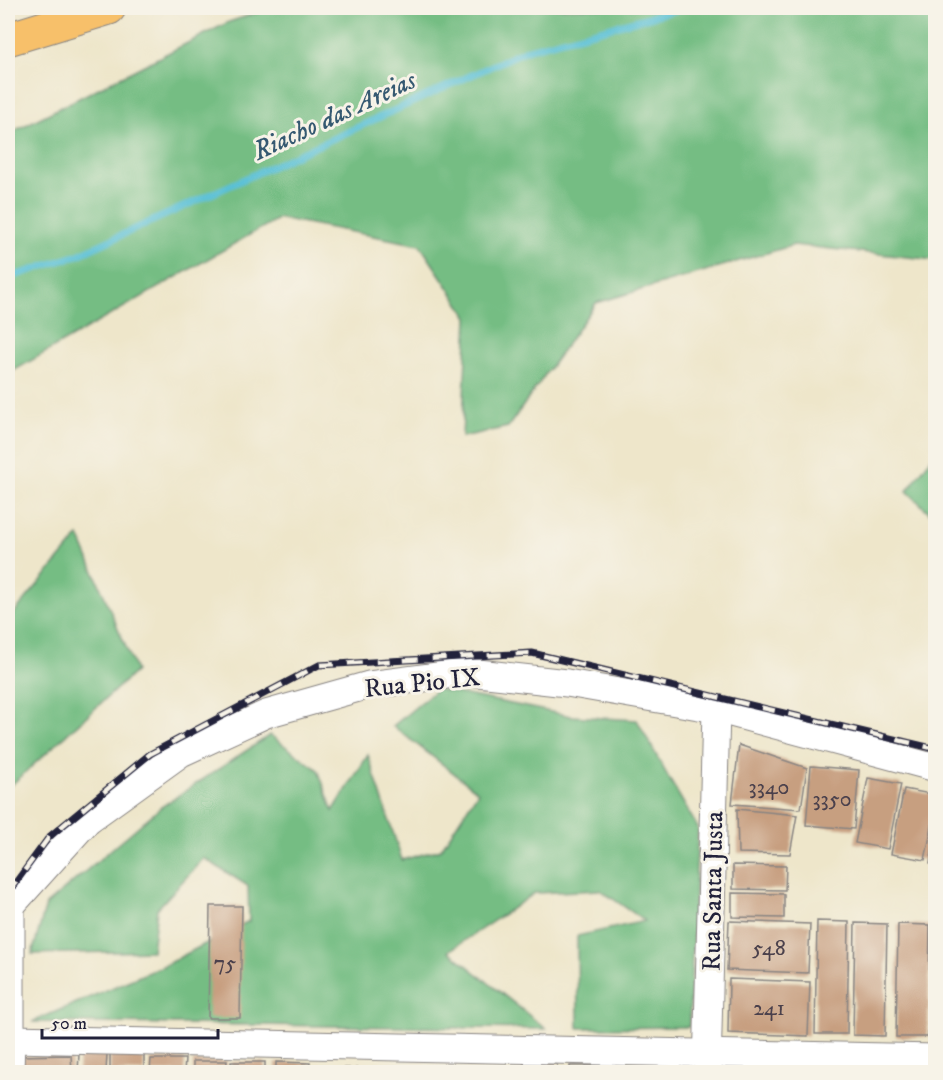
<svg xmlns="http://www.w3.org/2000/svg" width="943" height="1080" viewBox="0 0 943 1080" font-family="'IM FELL DW Pica',serif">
<rect width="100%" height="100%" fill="#f7f3e8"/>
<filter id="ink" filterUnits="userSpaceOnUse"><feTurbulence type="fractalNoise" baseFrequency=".0167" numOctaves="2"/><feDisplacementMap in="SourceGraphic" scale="12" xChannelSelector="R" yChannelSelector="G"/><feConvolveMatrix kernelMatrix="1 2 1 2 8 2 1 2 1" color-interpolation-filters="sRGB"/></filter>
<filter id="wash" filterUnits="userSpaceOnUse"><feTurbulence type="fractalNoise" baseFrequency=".008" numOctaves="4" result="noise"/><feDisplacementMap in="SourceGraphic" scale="24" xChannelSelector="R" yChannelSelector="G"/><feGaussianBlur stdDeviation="1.35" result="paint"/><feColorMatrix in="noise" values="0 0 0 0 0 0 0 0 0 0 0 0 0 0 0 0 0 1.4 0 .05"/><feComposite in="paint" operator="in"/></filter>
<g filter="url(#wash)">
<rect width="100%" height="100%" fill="#eee6ca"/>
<g fill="#74bd83" stroke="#4b705f" stroke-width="1.5">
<path d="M 271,8 L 935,8 L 935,260 L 794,245 L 596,303 L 508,427 L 462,437 L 468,317 L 420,245 L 279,218 L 8,374 L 8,134 L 229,22 Z"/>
<path d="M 935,453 L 935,518 L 907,491 Z"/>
<path d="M 79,536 L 136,671 L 8,788 L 8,620 Z"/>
<path d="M 437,689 L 571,716 L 637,720 L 671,782 L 698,828 L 689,1027 L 578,1028 L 577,936 L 645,921 L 600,890 L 535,893 L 449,951 L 546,1029 L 32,1022 L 165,965 L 249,921 L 248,886 L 204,858 L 157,909 L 152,951 L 32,954 L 46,905 L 161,807 L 270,735 L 318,770 L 333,811 L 368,755 L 402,860 L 441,849 L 478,792 L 393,726 Z"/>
</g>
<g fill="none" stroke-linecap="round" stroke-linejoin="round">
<path stroke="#57bfd5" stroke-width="7" d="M 8,278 L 78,255 L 529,49 L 683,8"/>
</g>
<g id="blocks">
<g fill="#c79f80">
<path d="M 739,745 L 807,768 L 801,809 L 732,804 Z"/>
<path d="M 811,766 L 859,770 L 854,829 L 806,825 Z"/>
<path d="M 868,778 L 901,784 L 888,849 L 855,843 Z"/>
<path d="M 904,789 L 936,795 L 936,807 L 925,860 L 891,854 Z"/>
<path d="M 737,809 L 797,815 L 790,854 L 738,853 Z"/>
<path d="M 934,841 L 936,841 L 936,865 L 930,864 Z"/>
<path d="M 733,865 L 786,866 L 785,890 L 733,889 Z"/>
<path d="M 732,893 L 784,894 L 784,918 L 732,917 Z"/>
<path d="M 210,906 L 242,906 L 240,1018 L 208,1018 Z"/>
<path d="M 729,921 L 810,924 L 808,973 L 727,970 Z"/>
<path d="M 817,921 L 849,922 L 847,1034 L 815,1034 Z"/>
<path d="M 855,923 L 887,924 L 885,1036 L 853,1035 Z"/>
<path d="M 898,924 L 930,925 L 928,1037 L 896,1037 Z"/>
<path d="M 729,979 L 810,982 L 808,1036 L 728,1033 Z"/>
<path d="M 144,1051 L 144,1072 L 110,1072 L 110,1052 Z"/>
<path d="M 79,1054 L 107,1054 L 106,1072 L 78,1072 Z"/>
<path d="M 71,1055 L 72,1072 L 19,1072 L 18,1056 Z"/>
<path d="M 151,1059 L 185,1059 L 184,1072 L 150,1072 Z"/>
<path d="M 193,1061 L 227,1061 L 226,1072 L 193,1072 Z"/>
<rect x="231" y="1062" width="34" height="10"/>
<path d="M 276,1062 L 310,1063 L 310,1072 L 276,1072 Z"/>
<rect x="524" y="1064" width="33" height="8"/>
<rect x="570" y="1066" width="33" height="6"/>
<rect x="315" y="1068" width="34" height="4"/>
<rect x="356" y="1068" width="34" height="4"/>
</g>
</g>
</g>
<g filter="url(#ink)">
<use href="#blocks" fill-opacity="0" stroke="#888482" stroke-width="1.5"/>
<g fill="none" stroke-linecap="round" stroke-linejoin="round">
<defs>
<g id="street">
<path d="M 8,909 L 88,820 L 181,753 L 266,714 L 369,685 L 469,672 L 567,683 L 716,709 L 936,768"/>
<path d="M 11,1039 L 936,1058"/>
<path d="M 707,1071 L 716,709"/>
<path d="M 10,1072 L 11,1039 L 11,904"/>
</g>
<path id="primary" d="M 8,39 L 109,8"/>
</defs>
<use href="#street" stroke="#888482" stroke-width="29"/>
<use href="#primary" stroke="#888482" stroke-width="35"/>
<use href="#street" stroke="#fff" stroke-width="27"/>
<use href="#primary" stroke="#f7c06b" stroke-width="33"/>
<defs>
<path id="rail" d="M 8,893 L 49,837 L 150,754 L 319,665 L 532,653 L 936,749"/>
</defs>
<use href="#rail" stroke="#22223b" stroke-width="7"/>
<use href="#rail" stroke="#f7f3e8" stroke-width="4.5" stroke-dasharray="14" stroke-linecap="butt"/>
</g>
</g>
<g text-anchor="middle" stroke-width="6" stroke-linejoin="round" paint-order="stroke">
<g font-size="22" fill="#4b414c">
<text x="769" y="794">3340</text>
<text x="832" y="806">3350</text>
<text x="769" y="955">548</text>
<text x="225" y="970">75</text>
<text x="769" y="1015">241</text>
</g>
<g font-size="26" fill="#22223b" stroke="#f7f3e8">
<text transform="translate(422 682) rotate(-6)" y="9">Rua Pio IX</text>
<text transform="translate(712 891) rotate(-89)" y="9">Rua Santa Justa</text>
</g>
<g font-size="27" font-style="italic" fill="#355971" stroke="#f7f3e8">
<text transform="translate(334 115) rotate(-25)" y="9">Riacho das Areias</text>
</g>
</g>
<rect width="943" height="1080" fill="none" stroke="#f7f3e8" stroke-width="30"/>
<path d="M42 1029v9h176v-9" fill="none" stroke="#22223b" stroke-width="3"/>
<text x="51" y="1029" font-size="18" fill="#22223b" stroke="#f7f3e8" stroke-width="4.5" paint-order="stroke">50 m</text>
</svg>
